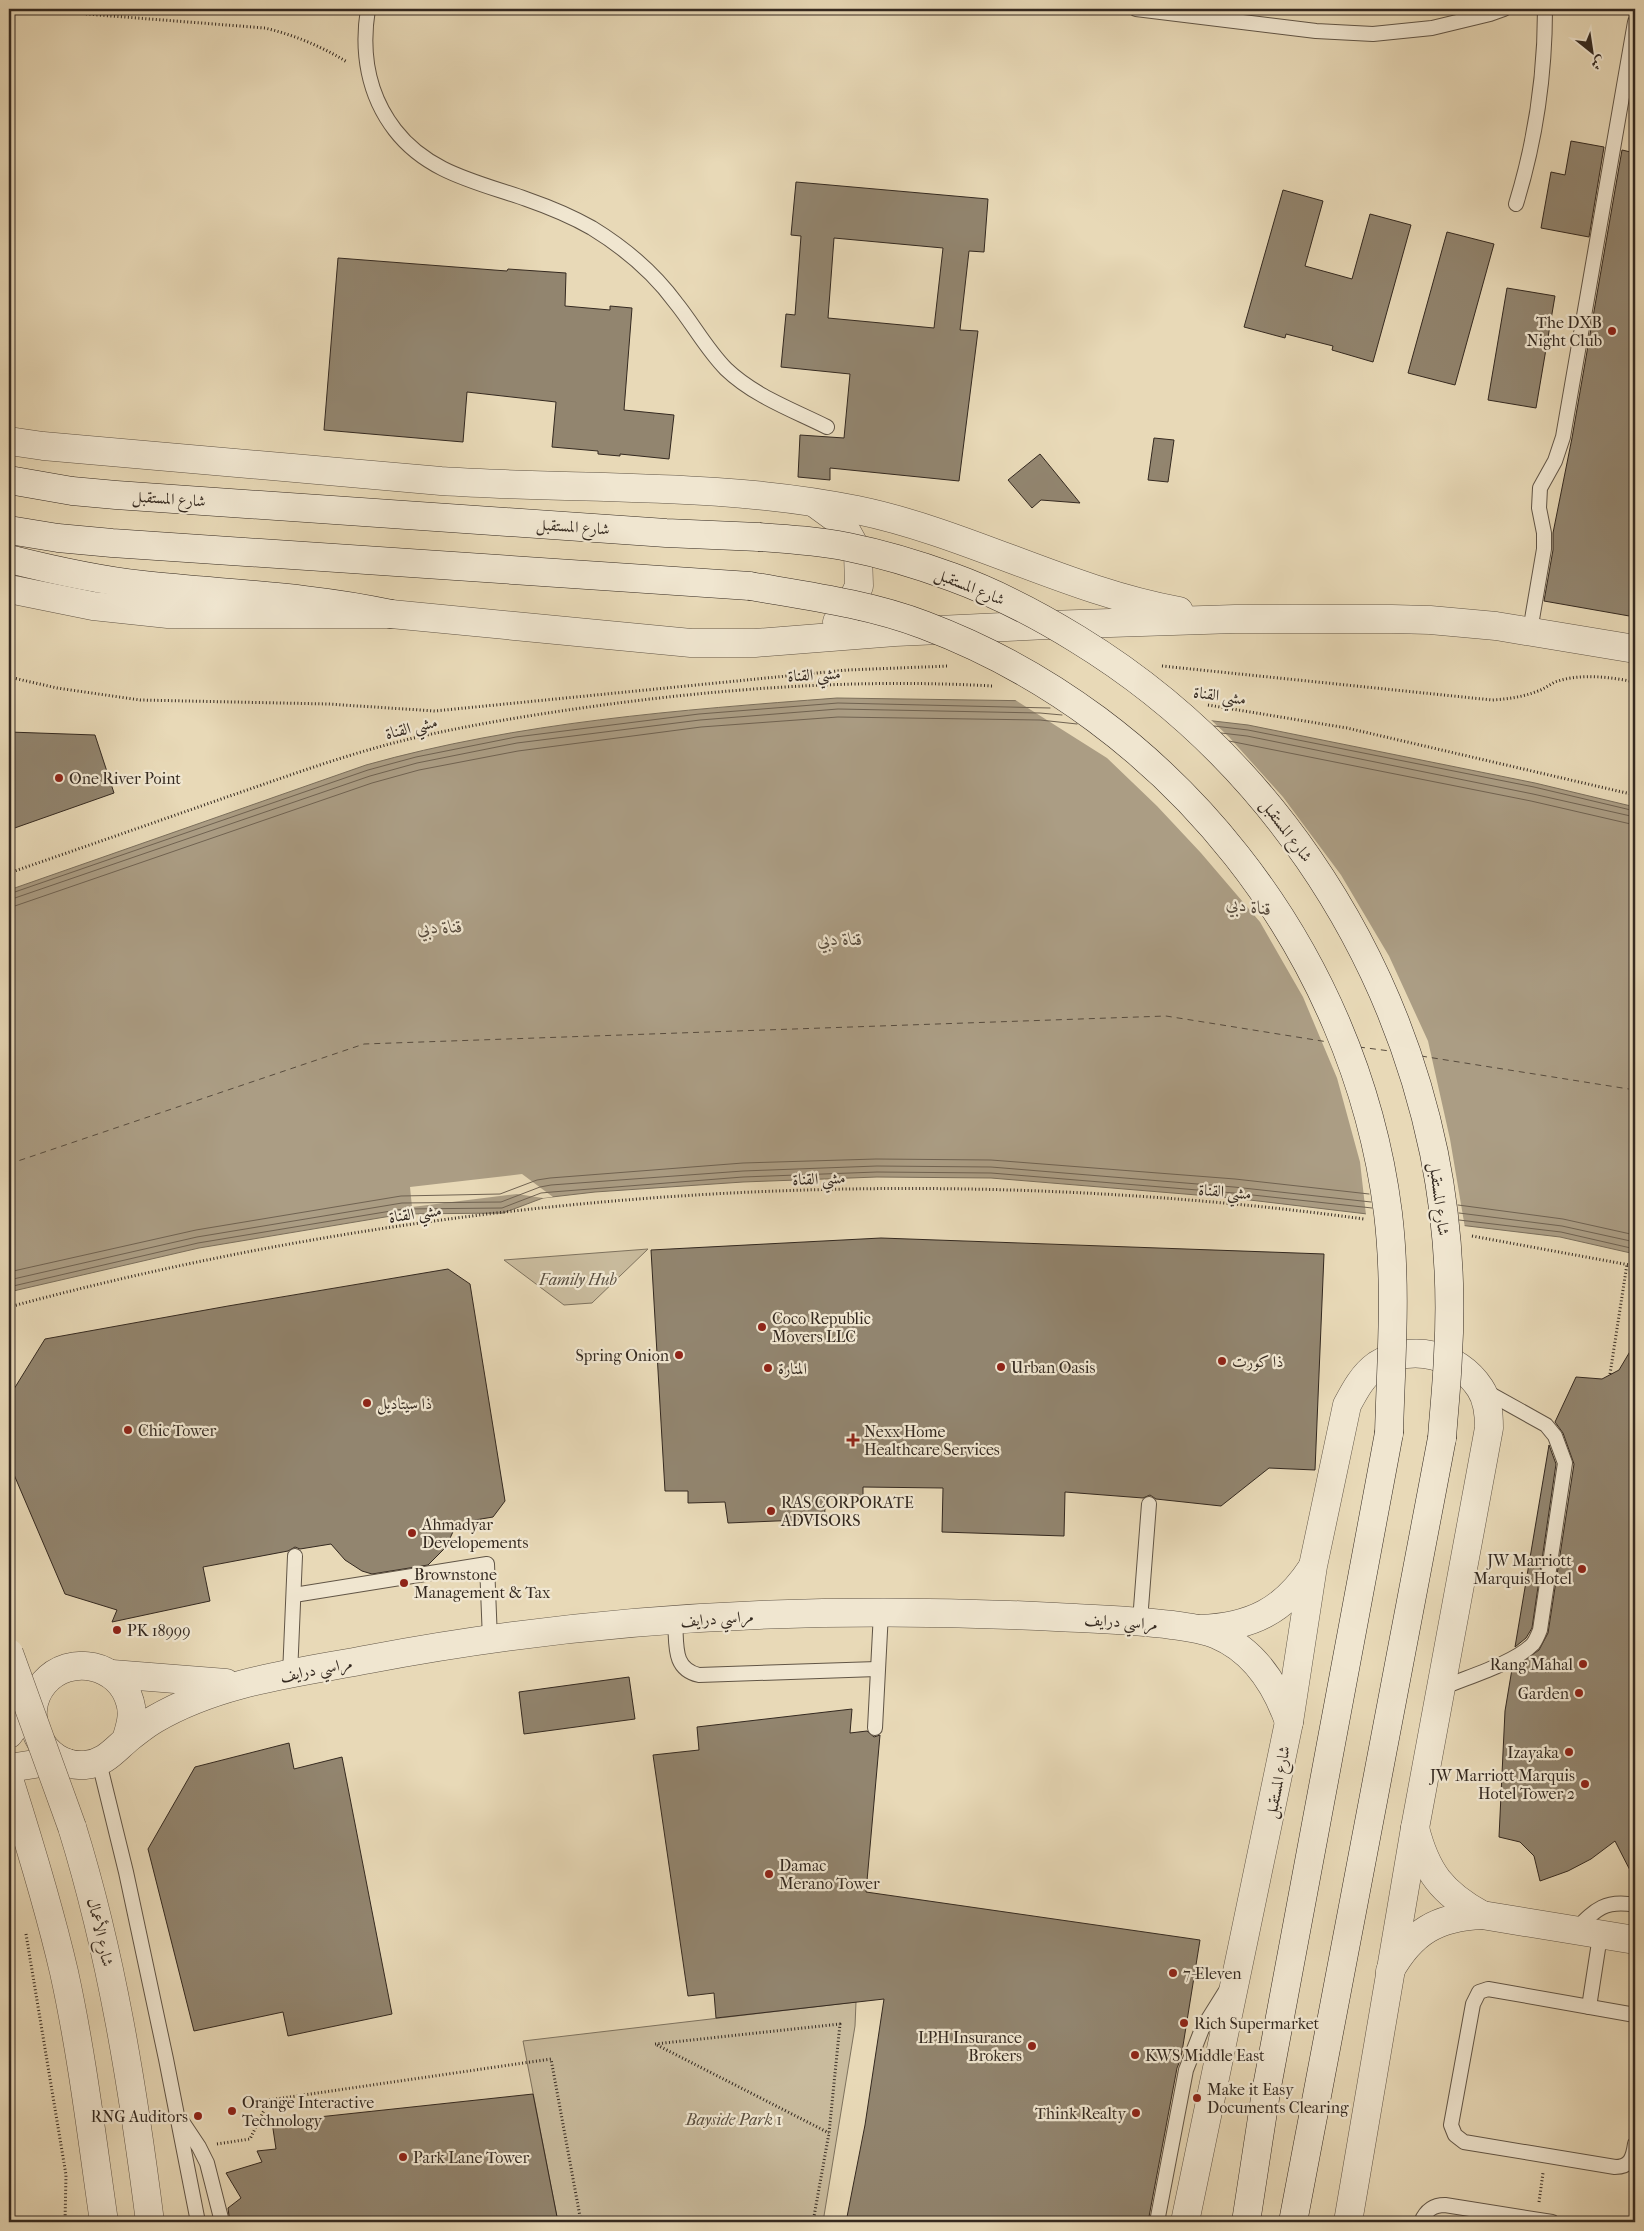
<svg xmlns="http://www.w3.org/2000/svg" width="1644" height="2231" viewBox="0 0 1644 2231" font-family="'IM FELL French Canon',Amiri,serif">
<rect width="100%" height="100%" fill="#e8d9b7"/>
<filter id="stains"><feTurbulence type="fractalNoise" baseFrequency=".004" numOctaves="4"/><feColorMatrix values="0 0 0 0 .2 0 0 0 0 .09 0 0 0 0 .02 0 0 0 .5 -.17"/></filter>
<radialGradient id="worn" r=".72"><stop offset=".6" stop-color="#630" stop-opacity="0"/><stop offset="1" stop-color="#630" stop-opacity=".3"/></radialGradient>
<g fill="#c9bb9d" stroke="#7e725e">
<path d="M 648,1249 L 592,1303 L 564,1305 L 504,1260 Z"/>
<path d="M 856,2002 L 855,2026 L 823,2222 L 558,2222 L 523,2041 Z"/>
</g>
<path fill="#ab9d84" stroke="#7b6f5c" d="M 837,698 L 1041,701 L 1248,725 L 1535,783 L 1635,807 L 1635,1254 L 1560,1237 L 1233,1198 L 991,1178 L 877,1177 L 743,1182 L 595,1192 L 543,1198 L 503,1213 L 403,1214 L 199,1248 L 9,1292 L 9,890 L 366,765 C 519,722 679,710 837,698 Z"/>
<g fill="#e8d9b7">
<path d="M 1012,698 L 1041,699 L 1209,718 L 1229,737 L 1283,797 L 1341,875 L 1389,956 L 1428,1041 L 1450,1139 L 1465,1228 L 1366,1215 L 1360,1162 L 1337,1078 L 1303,997 L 1260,922 L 1201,853 L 1157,806 L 1107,758 Z"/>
<path d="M 522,1174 L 553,1197 L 543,1198 L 517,1194 L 412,1207 L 410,1187 Z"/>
</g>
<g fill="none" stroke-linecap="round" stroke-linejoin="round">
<g stroke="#706352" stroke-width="1">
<path d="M 1214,726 L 1248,730 L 1534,787 L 1635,811"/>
<path d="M 1221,733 L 1247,736 L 1533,794 L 1635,817"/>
<path d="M 1229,741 L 1531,801 L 1635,825"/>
<path d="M 9,894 L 368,770 L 416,757 L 516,737 L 699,714 L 838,703 L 1050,708"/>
<path d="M 9,900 L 370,776 L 417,763 L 517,743 L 700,720 L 838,709 L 1040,713 L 1062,715"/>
<path d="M 9,908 L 372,783 L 419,770 L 518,751 L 701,727 L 838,717 L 1040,720 L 1077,724"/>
<path d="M 1458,1205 L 1563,1219 L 1635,1235"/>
<path d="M 1459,1213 L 1562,1226 L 1635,1242"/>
<path d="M 1459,1220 L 1561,1232 L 1635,1249"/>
<path d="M 9,1272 L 196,1230 L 401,1196 L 500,1194 L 537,1180 L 550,1178 L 743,1163 L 876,1159 L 991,1160 L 1235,1179 L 1369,1194"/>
<path d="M 9,1280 L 197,1237 L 402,1203 L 501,1202 L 540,1187 L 551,1185 L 743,1171 L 877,1166 L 991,1167 L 1234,1187 L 1371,1202"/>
<path d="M 9,1287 L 198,1243 L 403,1209 L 502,1208 L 541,1193 L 552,1192 L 743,1177 L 877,1172 L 991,1173 L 1234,1193 L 1372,1208"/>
</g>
<g stroke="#584c3e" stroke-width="1" stroke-dasharray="6 5" stroke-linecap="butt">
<path d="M 1359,1047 L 1390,1051"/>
<path d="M 1421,1056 L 1635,1090"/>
<path d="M 9,1164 L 364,1044 L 1166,1016 L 1328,1042"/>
</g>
</g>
<g fill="#92856f" stroke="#342920" fill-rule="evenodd">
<path d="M 1571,141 L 1604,147 L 1589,237 L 1541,228 L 1551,172 L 1565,175 Z"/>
<path d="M 1622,150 L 1635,153 L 1635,617 L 1544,601 L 1553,550 L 1553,533 L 1572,438 Z"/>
<path d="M 796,182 L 988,199 L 984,252 L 969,251 L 960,330 L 978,331 L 959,481 L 830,468 L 830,480 L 798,477 L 800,435 L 844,438 L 850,374 L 781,367 L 786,314 L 795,315 L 801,236 L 791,235 ZM 834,238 L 943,248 L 934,328 L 828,318 Z"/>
<path d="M 1283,190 L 1323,201 L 1305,266 L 1352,279 L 1370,214 L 1411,225 L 1373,362 L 1332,350 L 1333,346 L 1286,334 L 1285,338 L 1244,327 Z"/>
<path d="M 1447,232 L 1494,244 L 1455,385 L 1408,373 Z"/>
<path d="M 338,258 L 507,271 L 508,269 L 566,273 L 565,306 L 610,310 L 610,306 L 632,308 L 624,410 L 674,415 L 669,459 L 620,454 L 620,456 L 598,454 L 598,451 L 552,447 L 556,402 L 467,392 L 463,442 L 324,430 Z"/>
<path d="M 1507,288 L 1555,296 L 1536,408 L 1488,400 Z"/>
<path d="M 1154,438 L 1174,440 L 1168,482 L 1148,480 Z"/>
<path d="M 1040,454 L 1080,503 L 1041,500 L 1032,508 L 1008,480 Z"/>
<path d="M 9,732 L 95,735 L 114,793 L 9,830 Z"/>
<path d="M 881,1238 L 1324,1254 L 1315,1470 L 1269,1468 L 1221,1506 L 1156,1499 L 1150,1495 L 1143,1498 L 1065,1492 L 1064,1536 L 942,1532 L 943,1488 L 863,1487 L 863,1497 L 826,1499 L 824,1519 L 728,1523 L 725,1502 L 688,1503 L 688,1491 L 665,1491 L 651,1250 Z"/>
<path d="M 448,1269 L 470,1284 L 505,1501 L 493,1517 L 457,1523 L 446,1547 L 428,1565 L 372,1574 L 362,1571 L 345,1560 L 331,1544 L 300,1549 L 295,1547 L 288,1551 L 203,1567 L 210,1601 L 112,1622 L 117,1610 L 65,1594 L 9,1463 L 9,1397 L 45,1339 L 228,1306 Z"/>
<path d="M 1635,1343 L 1635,1880 L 1615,1841 L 1591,1859 L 1568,1871 L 1540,1881 L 1534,1856 L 1520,1842 L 1499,1837 L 1505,1711 L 1512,1669 L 1539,1650 L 1548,1633 L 1574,1464 L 1563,1433 L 1555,1422 L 1576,1377 L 1602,1379 L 1619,1370 Z"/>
<path d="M 1549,1445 L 1556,1464 L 1532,1628 L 1526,1638 L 1515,1647 Z"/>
<path d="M 629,1677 L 635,1719 L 524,1734 L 519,1692 Z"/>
<path d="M 852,1709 L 850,1733 L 867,1731 L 874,1737 L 880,1735 L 866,1892 L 1200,1940 L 1181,2058 L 1177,2068 L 1148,2222 L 846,2222 L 865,2125 L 884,1999 L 716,2018 L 714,1993 L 688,1996 L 653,1755 L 699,1750 L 697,1727 Z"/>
<path d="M 289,1743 L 294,1769 L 342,1757 L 392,2014 L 288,2036 L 283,2012 L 194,2031 L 148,1849 L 195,1767 Z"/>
<path d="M 533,2094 L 558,2222 L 238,2222 L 229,2216 L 228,2208 L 241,2198 L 226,2173 L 262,2162 L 257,2151 L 276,2149 L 272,2122 Z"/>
</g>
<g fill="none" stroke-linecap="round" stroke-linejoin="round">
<defs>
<g id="service">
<path d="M 368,9 C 361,52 368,95 395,130 C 428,173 478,182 526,199 C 549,207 571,216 592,228 C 623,247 654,273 676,303 C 693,324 707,350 726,369 C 754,396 793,410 827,427"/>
<path d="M 1136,9 L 1316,31 L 1373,34 L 1432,28 L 1490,14 L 1504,9"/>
<path d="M 1516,204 C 1536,139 1545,76 1545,9"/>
<path d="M 1530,631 L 1544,549 L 1544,533 L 1539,508 L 1540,488 L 1555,461 L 1563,437 L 1635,22"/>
<path d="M 294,1595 L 487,1564 L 490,1640"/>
<path d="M 675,1621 C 677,1644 672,1669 699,1675 L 877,1669"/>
<path d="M 1140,1621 L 1149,1504"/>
<path d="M 290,1675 L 295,1556"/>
<path d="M 1442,1688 C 1467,1677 1515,1663 1533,1644 C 1536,1640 1538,1635 1540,1630 L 1565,1463 L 1555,1436 L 1546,1425 L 1485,1391"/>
<path d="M 875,1728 L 881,1612"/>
<path d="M 99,1762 L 126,1872 L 166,2059 L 198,2222"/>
<path d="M 1574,1931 C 1594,1911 1604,1899 1635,1905"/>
<path d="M 1589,2007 L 1600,1936"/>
<path d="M 1635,2015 L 1488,1989 L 1479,1992 L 1473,2004 L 1451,2125 L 1455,2135 L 1464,2142 L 1615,2167 C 1630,2167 1633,2158 1635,2144"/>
<path d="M 181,2120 L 199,2147 L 207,2163 L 222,2222"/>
<path d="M 1157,2222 L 1186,2070 L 1202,2029 L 1227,1989"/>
<path d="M 1421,2222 C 1426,2210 1433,2205 1445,2205 L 1552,2222"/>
</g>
<g id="minor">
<path d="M 1415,1828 C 1426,1872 1442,1893 1482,1915"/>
<path d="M 1390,1971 C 1412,1932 1437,1917 1482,1915 L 1635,1940"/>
</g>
<g id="tertiary">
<path d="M 9,441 L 43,446 L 441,481 C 579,490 721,482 857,510 C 968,533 1068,591 1179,611"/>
<path d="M 816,504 L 842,523 L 858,552 L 859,586 L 845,616 L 837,622"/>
<path d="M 9,589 L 93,606 L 168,614 L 391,614 L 691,643 L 755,643 L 895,632 L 1048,625 L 1235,619 L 1392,619 L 1430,620 L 1496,626 L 1635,649"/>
<path d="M 1200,1629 C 1251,1627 1284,1611 1312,1568"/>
<path d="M 112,1674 L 226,1683"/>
<path d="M 9,1734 L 35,1698"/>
<path d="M 126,1740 C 130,1727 134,1715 130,1702 C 120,1664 70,1653 44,1683 C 17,1715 42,1768 85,1765 C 106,1763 115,1749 130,1737 C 138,1731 146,1724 155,1719 C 220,1681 297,1673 370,1659 C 595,1616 828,1605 1056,1617 C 1095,1619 1134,1620 1172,1625 C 1187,1627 1203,1629 1217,1635 C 1255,1651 1276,1685 1289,1722"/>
<path d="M 9,1768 L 41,1763 L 67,1763"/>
<path d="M 9,1779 C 29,1842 49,1907 64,1972 C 82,2054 92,2139 104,2222"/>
<path d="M 72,1827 C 112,1956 133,2088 150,2222"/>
<path d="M 1185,2222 L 1289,1722 L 1313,1566 L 1347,1405 C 1355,1390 1363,1375 1377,1365 C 1411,1343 1458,1354 1480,1388 C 1488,1400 1489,1414 1489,1428 L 1415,1828 L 1348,2222"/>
</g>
<g id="secondary">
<path d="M 9,480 L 72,491 L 116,495 L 666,533 L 759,537"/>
<path d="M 9,530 L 58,538 L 112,543 L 750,586"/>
<path d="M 9,559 C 53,570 98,580 143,585 C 226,594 310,596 391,614"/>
<path d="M 1246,2222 L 1266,2092 L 1389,1433"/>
<path d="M 1293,2222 L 1442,1438"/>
</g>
</defs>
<use href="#service" stroke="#615546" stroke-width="16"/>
<use href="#minor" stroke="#615546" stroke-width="29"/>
<use href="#tertiary" stroke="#615546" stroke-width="29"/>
<use href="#secondary" stroke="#342920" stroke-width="29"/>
<g stroke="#342920" stroke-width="3" stroke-dasharray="1 2.5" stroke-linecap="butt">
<path d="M 86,14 L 265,28 C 294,35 321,46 347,62"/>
<path d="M 1162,666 L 1492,700 C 1508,699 1523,697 1538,691 C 1544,689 1549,685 1555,682 C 1580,673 1610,677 1635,682"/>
<path d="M 9,677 L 57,688 L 140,700 L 328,704 L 435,711 L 847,670 L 949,666"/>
<path d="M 1208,705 L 1347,728 L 1635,795"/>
<path d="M 9,873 C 81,848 153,823 224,798 C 288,776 352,752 418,737 C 484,722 551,712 618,703 C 742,687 868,679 993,686"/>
<path d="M 1472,1236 L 1635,1266"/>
<path d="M 9,1307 C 447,1189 914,1158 1364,1219"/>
<path d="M 1610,1374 L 1627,1264"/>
<path d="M 26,1934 L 66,2175 L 65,2222"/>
<path d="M 217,2144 L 250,2139 L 269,2100 L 551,2059 L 581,2222"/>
<path d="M 1539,2202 L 1543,2173"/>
<path d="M 813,2222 L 829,2133 L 840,2024 L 655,2044 L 829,2133"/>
</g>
<use href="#service" stroke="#f0e6d0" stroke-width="14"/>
<use href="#minor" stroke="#f0e6d0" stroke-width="28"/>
<use href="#tertiary" stroke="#f0e6d0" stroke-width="28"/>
<use href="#secondary" stroke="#f0e6d0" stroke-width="28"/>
<defs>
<path id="tertiary-bridge" d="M 9,1653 L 72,1827"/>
<g id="secondary-bridge">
<path d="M 759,537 C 789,539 819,541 848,547 C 883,554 919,565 952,577 C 996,593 1038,615 1077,639 C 1262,752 1390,941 1434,1153 C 1447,1218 1452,1289 1448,1355 C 1447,1383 1444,1410 1442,1438"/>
<path d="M 750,586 C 808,596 869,604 924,625 C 1172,718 1355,951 1388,1213 C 1397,1287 1391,1360 1389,1433"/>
</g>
</defs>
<use href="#tertiary-bridge" stroke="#615546" stroke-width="29" stroke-linecap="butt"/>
<use href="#secondary-bridge" stroke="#342920" stroke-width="29" stroke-linecap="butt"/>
<use href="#tertiary-bridge" stroke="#f0e6d0" stroke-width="28"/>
<use href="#secondary-bridge" stroke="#f0e6d0" stroke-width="28"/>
</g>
<g fill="#8f2418" stroke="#f0e6d0" stroke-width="2">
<circle cx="1612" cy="331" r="5"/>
<circle cx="59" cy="778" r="5"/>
<circle cx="762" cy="1327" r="5"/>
<circle cx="679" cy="1355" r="5"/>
<circle cx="1222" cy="1361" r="5"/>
<circle cx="1001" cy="1367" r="5"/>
<circle cx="768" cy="1368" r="5"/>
<circle cx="367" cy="1403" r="5"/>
<circle cx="128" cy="1430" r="5"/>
<path d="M850.5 1432.5h5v5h5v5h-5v5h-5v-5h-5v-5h5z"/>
<circle cx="771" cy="1511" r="5"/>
<circle cx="412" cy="1533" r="5"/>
<circle cx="1582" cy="1569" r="5"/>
<circle cx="404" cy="1583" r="5"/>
<circle cx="117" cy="1630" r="5"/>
<circle cx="1583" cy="1664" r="5"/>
<circle cx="1579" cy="1693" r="5"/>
<circle cx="1569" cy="1752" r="5"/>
<circle cx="1585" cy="1784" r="5"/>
<circle cx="769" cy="1874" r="5"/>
<circle cx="1173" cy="1973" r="5"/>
<circle cx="1184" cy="2023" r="5"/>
<circle cx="1032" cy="2046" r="5"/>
<circle cx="1135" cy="2055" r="5"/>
<circle cx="1197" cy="2098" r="5"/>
<circle cx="232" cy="2111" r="5"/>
<circle cx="1136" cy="2113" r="5"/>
<circle cx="198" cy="2116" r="5"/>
<circle cx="403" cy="2157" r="5"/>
</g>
<g text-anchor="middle" stroke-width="4.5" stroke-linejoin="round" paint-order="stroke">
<g font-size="16" fill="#342920" stroke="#f0e6d0" text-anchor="start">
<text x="1602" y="328" text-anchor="end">The DXB<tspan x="1602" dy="18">Night Club</tspan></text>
<text x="69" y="784">One River Point</text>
<text x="772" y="1324">Coco Republic<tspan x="772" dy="18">Movers LLC</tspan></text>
<text x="669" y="1361" text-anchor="end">Spring Onion</text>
<text x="1232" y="1367">ذا كورت</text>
<text x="1011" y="1373">Urban Oasis</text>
<text x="778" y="1374">المنارة</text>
<text x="377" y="1409">ذا سيتاديل</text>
<text x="138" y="1436">Chic Tower</text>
<text x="864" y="1437">Nexx Home<tspan x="864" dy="18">Healthcare Services</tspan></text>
<text x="781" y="1508">RAS CORPORATE<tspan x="781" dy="18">ADVISORS</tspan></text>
<text x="422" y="1530">Ahmadyar<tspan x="422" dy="18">Developements</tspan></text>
<text x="1572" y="1566" text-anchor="end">JW Marriott<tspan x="1572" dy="18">Marquis Hotel</tspan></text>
<text x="414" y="1580">Brownstone<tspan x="414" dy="18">Management &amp; Tax</tspan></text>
<text x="127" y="1636">PK 18999</text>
<text x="1573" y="1670" text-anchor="end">Rang Mahal</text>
<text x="1569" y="1699" text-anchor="end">Garden</text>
<text x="1559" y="1758" text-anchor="end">Izayaka</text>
<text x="1575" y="1781" text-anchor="end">JW Marriott Marquis<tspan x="1575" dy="18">Hotel Tower 2</tspan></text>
<text x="779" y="1871">Damac<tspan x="779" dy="18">Merano Tower</tspan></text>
<text x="1183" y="1979">7-Eleven</text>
<text x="1194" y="2029">Rich Supermarket</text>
<text x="1022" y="2043" text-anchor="end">LPH Insurance<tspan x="1022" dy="18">Brokers</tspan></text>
<text x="1145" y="2061">KWS Middle East</text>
<text x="1207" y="2095">Make it Easy<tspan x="1207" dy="18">Documents Clearing</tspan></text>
<text x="242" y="2108">Orange Interactive<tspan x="242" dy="18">Technology</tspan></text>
<text x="1126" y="2119" text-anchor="end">Think Realty</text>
<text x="188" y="2122" text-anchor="end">RNG Auditors</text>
<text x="413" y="2163">Park Lane Tower</text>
</g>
<g font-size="16" fill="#342920" stroke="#f0e6d0">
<text transform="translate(169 498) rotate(4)" y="6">شارع المستقبل</text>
<text transform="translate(573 526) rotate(4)" y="6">شارع المستقبل</text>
<text transform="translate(970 586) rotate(22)" y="6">شارع المستقبل</text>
<text transform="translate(814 674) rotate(-3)" y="6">مشي القناة</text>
<text transform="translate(1220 695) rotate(8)" y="6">مشي القناة</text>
<text transform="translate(411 727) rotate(-14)" y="6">مشي القناة</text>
<text transform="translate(1287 830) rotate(53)" y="6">شارع المستقبل</text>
<text transform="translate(819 1178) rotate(-2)" y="6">مشي القناة</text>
<text transform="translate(1225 1191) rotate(5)" y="6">مشي القناة</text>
<text transform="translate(1440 1199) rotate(83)" y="6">شارع المستقبل</text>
<text transform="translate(415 1213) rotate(-8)" y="6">مشي القناة</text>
<text transform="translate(717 1618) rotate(-4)" y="6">مراسي درايف</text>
<text transform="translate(1121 1621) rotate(4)" y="6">مراسي درايف</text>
<text transform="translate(316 1669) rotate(-11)" y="6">مراسي درايف</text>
<text transform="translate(1277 1782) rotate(-79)" y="6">شارع المستقبل</text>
<text transform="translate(101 1932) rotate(77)" y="6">شارع الأعمال</text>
</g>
<g font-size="16" font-style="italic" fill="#594e3f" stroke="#f0e6d0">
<text x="578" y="1285">Family Hub</text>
<text x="734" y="2125">Bayside Park 1</text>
</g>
<g font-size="18" font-style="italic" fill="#584c3e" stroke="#f0e6d0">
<text transform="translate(1249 906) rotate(9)" y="6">قناة دبي</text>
<text transform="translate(440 927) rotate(-2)" y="6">قناة دبي</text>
<text x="840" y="945">قناة دبي</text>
</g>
</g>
<rect width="1644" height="2231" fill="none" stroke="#e8d9b7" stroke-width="30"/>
<rect x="10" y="10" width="1624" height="2211" fill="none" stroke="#342920" stroke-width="2.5"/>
<rect x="15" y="15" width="1614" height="2201" fill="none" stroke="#342920"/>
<g transform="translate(1592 52) rotate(150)" stroke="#f0e6d0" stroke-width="4" paint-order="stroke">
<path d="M0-4L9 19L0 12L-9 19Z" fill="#342920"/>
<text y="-8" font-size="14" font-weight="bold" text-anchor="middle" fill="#342920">ش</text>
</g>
<rect width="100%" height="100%" filter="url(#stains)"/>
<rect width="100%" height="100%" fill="url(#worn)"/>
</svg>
